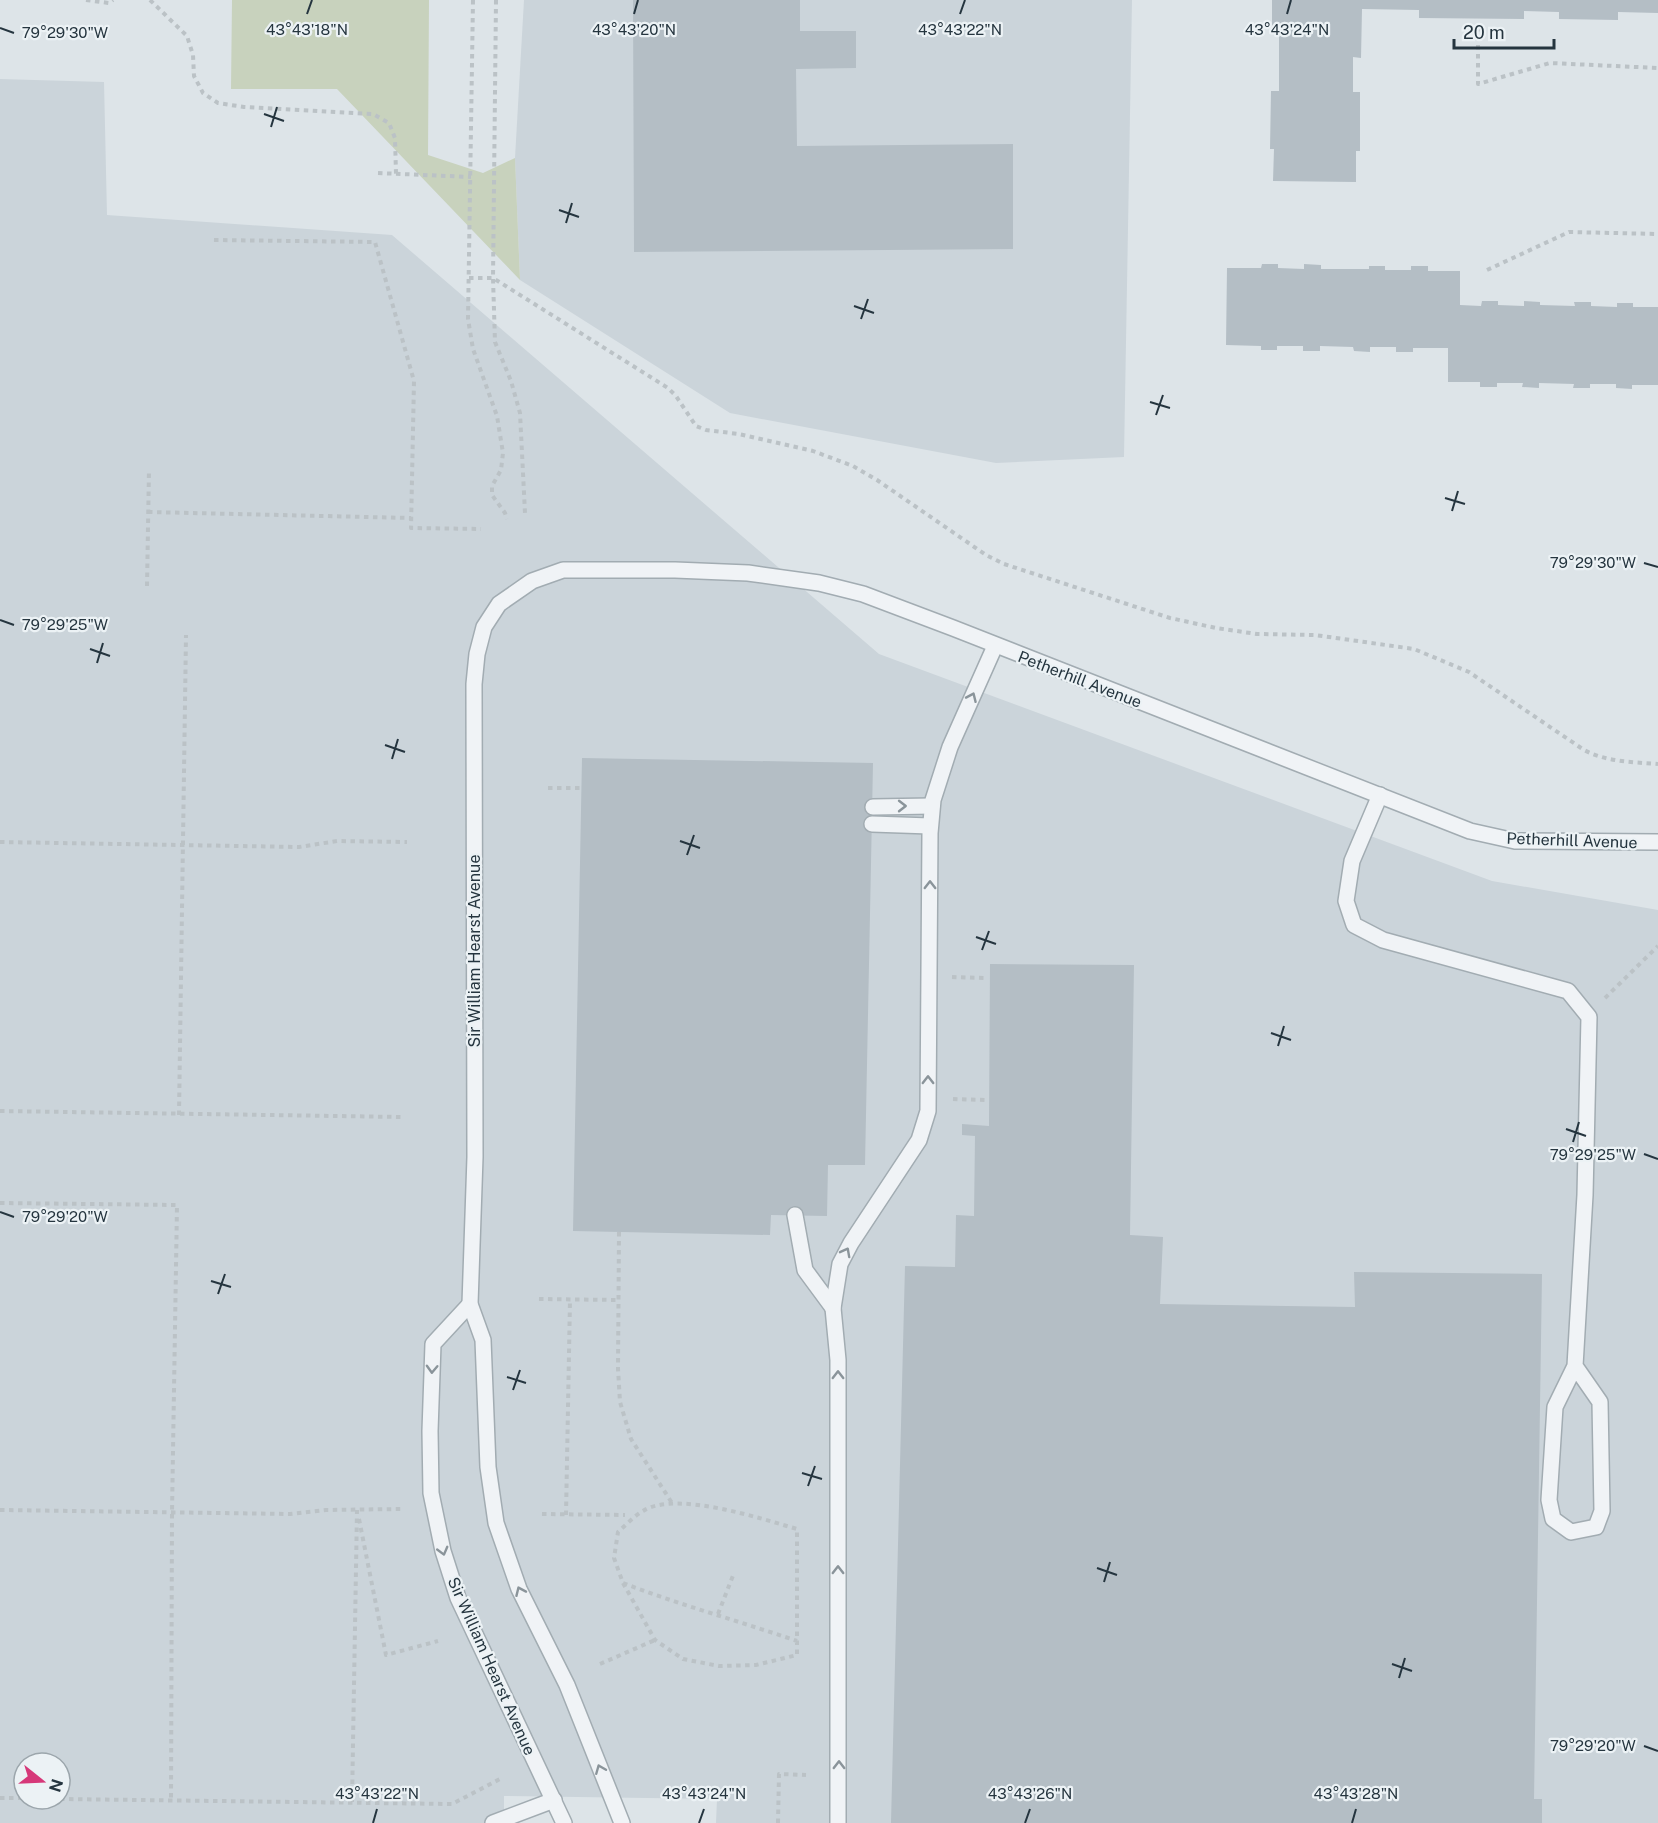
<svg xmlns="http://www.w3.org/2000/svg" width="1658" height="1823" viewBox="0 0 1658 1823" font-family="'Public Sans',sans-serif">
<rect width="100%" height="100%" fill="#dde4e8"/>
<g fill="#cbd4da" fill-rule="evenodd">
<path d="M 524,0 L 1132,0 L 1124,457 L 996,463 L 730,413 L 520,280 L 515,158 Z"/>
<path d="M 0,79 L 104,82 L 107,215 L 392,235 L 879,654 L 1492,881 L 1658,910 L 1658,1823 L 716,1823 L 717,1799 L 504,1796 L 504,1823 L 0,1823 ZM 24,1763 L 60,1763 L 60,1799 L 24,1799 Z"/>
</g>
<path fill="#c8d2bd" d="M 232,0 L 429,0 L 428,155 L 483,173 L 515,158 L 520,280 L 337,89 L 231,89 Z"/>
<g fill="#b4bec5">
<path d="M 633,0 L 800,0 L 800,31 L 856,31 L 856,68 L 796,69 L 797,146 L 1013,144 L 1013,249 L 634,252 Z"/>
<path d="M 1272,0 L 1658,0 L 1658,13 L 1618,12 L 1618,20 L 1559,19 L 1559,12 L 1524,11 L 1524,19 L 1419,18 L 1419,10 L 1362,9 L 1361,58 L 1353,57 L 1353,92 L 1360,92 L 1360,151 L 1356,151 L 1356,182 L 1273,181 L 1274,149 L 1270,149 L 1271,91 L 1279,91 L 1279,26 L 1272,26 Z"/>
<path d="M 1262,264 L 1278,264 L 1278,268 L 1304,269 L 1304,264 L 1321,265 L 1321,269 L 1369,269 L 1369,266 L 1385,266 L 1385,270 L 1411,270 L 1411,266 L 1428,266 L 1428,271 L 1460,271 L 1460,305 L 1481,306 L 1482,301 L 1498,301 L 1498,305 L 1524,306 L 1524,301 L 1540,302 L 1540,305 L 1575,306 L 1574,302 L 1591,302 L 1591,306 L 1617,307 L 1617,303 L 1633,303 L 1633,307 L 1658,307 L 1658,385 L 1632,385 L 1632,389 L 1616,388 L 1616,384 L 1590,384 L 1590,388 L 1573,388 L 1574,384 L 1539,383 L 1539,388 L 1522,387 L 1523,383 L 1497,383 L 1497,387 L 1480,387 L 1480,382 L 1448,382 L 1448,348 L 1413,348 L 1413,352 L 1396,352 L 1396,347 L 1370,347 L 1370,352 L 1354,351 L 1353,347 L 1320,346 L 1320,351 L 1303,351 L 1303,346 L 1277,346 L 1277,350 L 1261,350 L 1261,346 L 1226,345 L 1227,268 L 1261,268 Z"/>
<path d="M 582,758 L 873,763 L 865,1165 L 828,1165 L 827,1216 L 771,1215 L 770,1235 L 573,1231 Z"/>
<path d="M 990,964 L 1134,965 L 1130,1235 L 1163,1237 L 1160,1304 L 1355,1307 L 1354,1272 L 1542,1274 L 1534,1799 L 1542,1799 L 1542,1823 L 891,1823 L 905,1266 L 955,1267 L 956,1215 L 974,1216 L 975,1136 L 962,1135 L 962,1124 L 989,1126 Z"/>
</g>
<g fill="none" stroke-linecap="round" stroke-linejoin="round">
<defs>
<g id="lane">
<path d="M 1380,795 L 1352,861 L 1346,901 L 1354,925 L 1383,940 L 1568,991 L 1589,1017 L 1585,1195 L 1575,1366 L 1555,1407 L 1549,1500 L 1553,1519 L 1571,1532 L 1596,1527 L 1602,1511 L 1600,1402 L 1575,1366"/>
<path d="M 873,807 L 932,806"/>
<path d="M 872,824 L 930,826"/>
<path d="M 795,1215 L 805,1270 L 833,1308"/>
<path d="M 470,1304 L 433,1344 L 430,1431 L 431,1493 L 443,1551 L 458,1598 L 564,1823"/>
<path d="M 493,1823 L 554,1800"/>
<path d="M 622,1823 L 567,1685 L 519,1589 L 496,1523 L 488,1467 L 483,1340 L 470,1304 L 475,1157 L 474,684 L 477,654 L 484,627 L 499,604 L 532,581 L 563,570 L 675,570 L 748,573 L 819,583 L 863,594 L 953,628 L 1470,831 L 1515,841 L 1658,842"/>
<path d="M 838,1823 L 838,1360 L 833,1308 L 840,1264 L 851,1243 L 919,1140 L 928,1111 L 930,833 L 933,800 L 950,747 L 995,646"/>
</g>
</defs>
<use href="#lane" stroke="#a2acb2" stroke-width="18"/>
<g stroke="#bbc2c6" stroke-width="4" stroke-dasharray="4.5 4.5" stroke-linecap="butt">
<path d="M 86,0 L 109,3 L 113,0"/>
<path d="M 150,0 L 187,36 L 193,55 L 194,76 L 203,93 L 218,103 L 244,107 L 373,114 L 389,123 L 395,138 L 396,174"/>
<path d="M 473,0 L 468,319 L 473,349 L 497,416 L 503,453 L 501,470 L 492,486 L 492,495 L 505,513 L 507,519"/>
<path d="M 496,0 L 493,278 L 495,342 L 511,381 L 520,413 L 525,513"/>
<path d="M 1478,27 L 1478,84 L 1550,63 L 1658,68"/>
<path d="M 378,173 L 471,177"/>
<path d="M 214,240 L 375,242 L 414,381 L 411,528 L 481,529"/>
<path d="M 1487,270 L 1569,232 L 1658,234"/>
<path d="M 469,278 L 493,278 L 668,388 L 676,396 L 696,426 L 706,430 L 739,434 L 813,451 L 853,466 L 877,480 L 986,555 L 1004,564 L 1170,618 L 1216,628 L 1257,634 L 1315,635 L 1414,649 L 1469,672 L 1584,750 C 1607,762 1632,762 1658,764"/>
<path d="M 148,512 L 411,518"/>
<path d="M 147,586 L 149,469"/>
<path d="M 548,788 L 582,788"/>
<path d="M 0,842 L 299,847 L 337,841 L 407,842"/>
<path d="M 952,977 L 984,978"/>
<path d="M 1605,998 L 1658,946"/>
<path d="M 953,1099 L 985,1100"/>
<path d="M 0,1111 L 403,1117"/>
<path d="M 179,1115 L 186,635"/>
<path d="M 0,1203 L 177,1205 L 172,1513 L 171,1800"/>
<path d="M 619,1232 L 618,1369 L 620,1402 L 631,1439 L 672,1503"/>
<path d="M 539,1299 L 618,1300"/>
<path d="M 0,1510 L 290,1514 L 326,1510 L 401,1509"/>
<path d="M 542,1514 L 625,1515"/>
<path d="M 566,1515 L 570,1300"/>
<path d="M 359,1519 L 386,1655 L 438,1641"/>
<path d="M 623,1583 L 655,1640 L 683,1659 L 719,1666 L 756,1665 L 797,1655 L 797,1529 C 762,1519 676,1490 643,1511 C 634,1516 626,1525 618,1532 L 614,1558 L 623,1583 C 680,1605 739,1621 797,1641"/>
<path d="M 718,1614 L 734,1573"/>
<path d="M 600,1664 L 655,1640"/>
<path d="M 0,1798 L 24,1798"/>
<path d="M 60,1799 L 452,1804 L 500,1779"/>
<path d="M 352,1802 L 357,1510"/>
<path d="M 778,1823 L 779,1774 L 806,1775"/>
</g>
<use href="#lane" stroke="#f0f3f6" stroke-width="15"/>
</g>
<defs><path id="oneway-chevron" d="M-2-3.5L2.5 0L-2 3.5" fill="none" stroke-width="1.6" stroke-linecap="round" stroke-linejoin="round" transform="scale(1.5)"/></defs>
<g stroke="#8a949a">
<use href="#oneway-chevron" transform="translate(972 697) rotate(-66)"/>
<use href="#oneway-chevron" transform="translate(902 806)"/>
<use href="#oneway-chevron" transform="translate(930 885) rotate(-90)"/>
<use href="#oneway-chevron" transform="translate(928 1080) rotate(-90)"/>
<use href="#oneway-chevron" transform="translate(846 1252) rotate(-62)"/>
<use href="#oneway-chevron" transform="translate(432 1369) rotate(92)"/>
<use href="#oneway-chevron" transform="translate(838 1375) rotate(-90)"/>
<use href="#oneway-chevron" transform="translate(443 1551) rotate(75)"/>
<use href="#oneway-chevron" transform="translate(838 1570) rotate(-90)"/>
<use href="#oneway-chevron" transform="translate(520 1591) rotate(-114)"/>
<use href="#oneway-chevron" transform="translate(839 1765) rotate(-90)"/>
<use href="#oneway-chevron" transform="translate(600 1769) rotate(-112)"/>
</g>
<path fill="none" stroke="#25353f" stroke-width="2" d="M 307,14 L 312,0M 634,14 L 638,0M 960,14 L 965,0M 1287,14 L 1291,0M 0,28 L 14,33M 264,114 L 284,121M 271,127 L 277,107M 559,210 L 579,217M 566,223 L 572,203M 854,306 L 874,313M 861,319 L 868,299M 1150,402 L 1170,408M 1156,415 L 1163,395M 1445,498 L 1465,504M 1452,511 L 1458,491M 1644,563 L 1658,567M 0,620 L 14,625M 90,649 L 110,656M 97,663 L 103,643M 385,745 L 405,752M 392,759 L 398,739M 680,841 L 700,848M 687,855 L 694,835M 976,937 L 996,944M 982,950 L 989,931M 1271,1033 L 1291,1040M 1278,1046 L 1284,1026M 1566,1129 L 1586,1136M 1573,1142 L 1579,1122M 1644,1154 L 1658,1159M 0,1212 L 14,1217M 211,1281 L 231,1287M 218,1294 L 225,1274M 507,1377 L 526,1383M 513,1390 L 520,1370M 802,1473 L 822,1479M 808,1486 L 815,1466M 1097,1568 L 1117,1575M 1104,1582 L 1110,1562M 1392,1664 L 1412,1671M 1399,1678 L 1405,1658M 1644,1746 L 1658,1751M 373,1823 L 377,1809M 699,1823 L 704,1809M 1025,1823 L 1030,1809M 1352,1823 L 1356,1809"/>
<g text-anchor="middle" stroke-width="4.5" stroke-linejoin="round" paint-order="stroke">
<g font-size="16" fill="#25353f" stroke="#ecf2f5">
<text transform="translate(1080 679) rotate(21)" y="6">Petherhill Avenue</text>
<text transform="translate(1572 840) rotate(2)" y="6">Petherhill Avenue</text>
<text transform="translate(474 951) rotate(-90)" y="6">Sir William Hearst Avenue</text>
<text transform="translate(492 1666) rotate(66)" y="6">Sir William Hearst Avenue</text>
</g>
</g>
<g font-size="15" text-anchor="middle" fill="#25353f" stroke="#ecf2f5" stroke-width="4.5" stroke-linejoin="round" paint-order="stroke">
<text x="307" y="35">43°43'18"N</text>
<text x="634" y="35">43°43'20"N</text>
<text x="960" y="35">43°43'22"N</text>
<text x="1287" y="35">43°43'24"N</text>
<text x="65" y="38">79°29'30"W</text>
<text x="1593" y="568">79°29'30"W</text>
<text x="65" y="630">79°29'25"W</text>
<text x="1593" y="1160">79°29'25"W</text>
<text x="65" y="1222">79°29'20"W</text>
<text x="1593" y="1751">79°29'20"W</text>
<text x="377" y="1799">43°43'22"N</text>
<text x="704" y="1799">43°43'24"N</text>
<text x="1030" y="1799">43°43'26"N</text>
<text x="1356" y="1799">43°43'28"N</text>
</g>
<g transform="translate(42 1781) rotate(108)"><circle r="28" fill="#ecf2f5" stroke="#9ca6ac" stroke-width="1.5"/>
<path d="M0-4.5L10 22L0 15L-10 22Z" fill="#d63879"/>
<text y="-9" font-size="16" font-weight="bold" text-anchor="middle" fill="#25353f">N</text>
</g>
<path d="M1454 39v9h100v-9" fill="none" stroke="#25353f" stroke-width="3"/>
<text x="1463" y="39" font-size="18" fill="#25353f" stroke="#ecf2f5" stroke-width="4.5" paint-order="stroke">20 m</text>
</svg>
